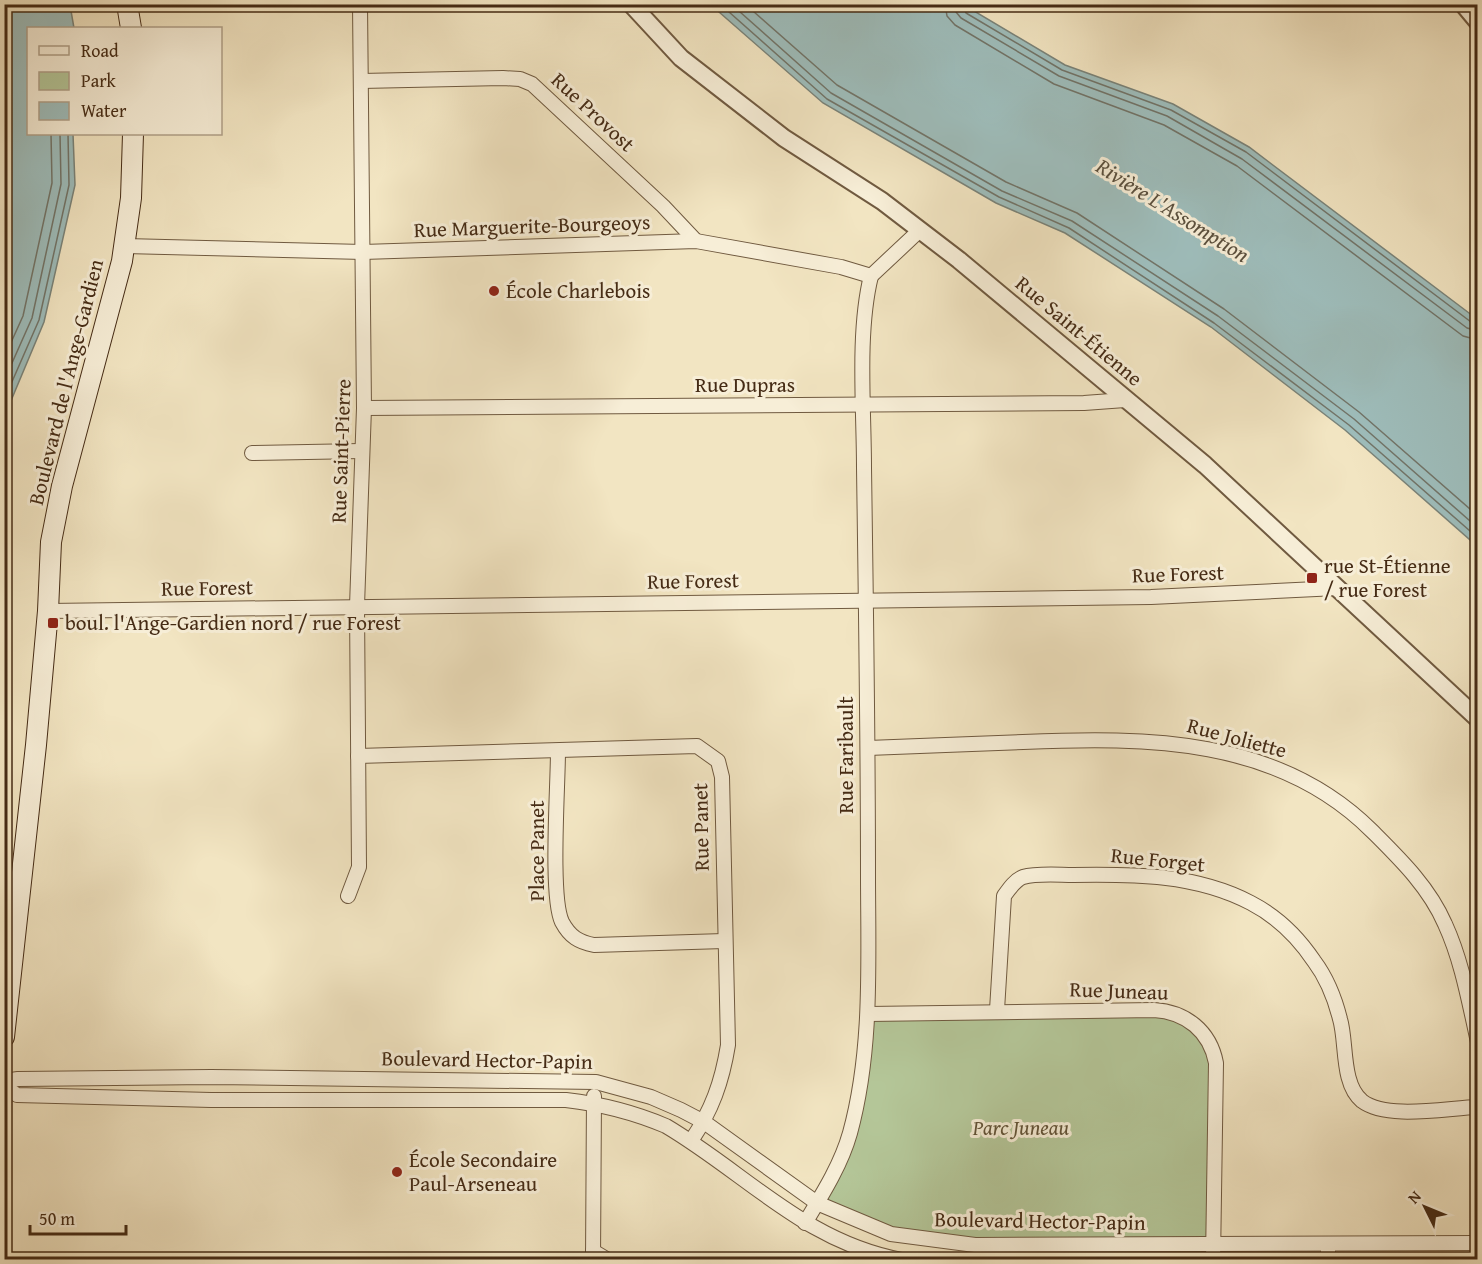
<svg xmlns="http://www.w3.org/2000/svg" width="1482" height="1264" viewBox="0 0 1482 1264" font-family="'Gentium Book Plus',serif">
<rect width="100%" height="100%" fill="#f2e5c2"/>
<filter id="stains"><feTurbulence type="fractalNoise" baseFrequency=".00333" numOctaves="4"/><feColorMatrix values="0 0 0 0 .2 0 0 0 0 .09 0 0 0 0 .02 0 0 0 .5 -.17"/></filter>
<radialGradient id="worn" r=".72"><stop offset=".6" stop-color="#630" stop-opacity="0"/><stop offset="1" stop-color="#630" stop-opacity=".3"/></radialGradient>
<g fill="#b4c698" stroke="#7c7856" stroke-width="1.5">
<path d="M 1163,1010 L 1209,1039 L 1214,1243 L 1020,1246 L 891,1234 L 817,1203 L 850,1134 L 868,1014 Z"/>
<path d="M 66,1256 L 202,1256 L 202,1260 L 65,1259 Z"/>
</g>
<g fill="#9ebdbb" stroke="#7a8379" stroke-width="1.5">
<path d="M 5,4 L 70,5 L 74,28 L 28,28 L 28,134 L 73,134 L 75,185 L 44,322 L 5,415 Z"/>
<path d="M 711,5 L 964,5 L 1065,65 L 1173,104 L 1249,147 L 1477,319 L 1477,546 L 1345,430 L 1211,327 L 1065,233 L 996,203 L 823,103 Z"/>
</g>
<g fill="none" stroke-linecap="round" stroke-linejoin="round">
<g stroke="#727468" stroke-width="1.5">
<path d="M 720,4 L 827,99 L 999,197 L 1069,228 L 1214,323 L 1349,425 L 1478,538"/>
<path d="M 731,4 L 831,93 L 1002,191 L 1072,221 L 1218,316 L 1354,419 L 1478,528"/>
<path d="M 745,4 L 837,85 L 1006,182 L 1077,213 L 1224,309 L 1359,412 L 1478,516"/>
<path d="M 945,4 L 947,16 L 955,25 L 1054,84 L 1164,125 L 1237,166 L 1463,336 L 1478,340"/>
<path d="M 954,4 L 956,12 L 961,18 L 1059,76 L 1167,116 L 1242,159 L 1467,328 L 1478,331"/>
<path d="M 962,4 L 966,13 L 1062,70 L 1171,110 L 1246,152 L 1471,322 L 1478,323"/>
<path d="M 4,358 L 23,316 L 52,183 L 51,134"/>
<path d="M 4,381 L 32,318 L 61,184 L 60,134"/>
<path d="M 4,400 L 39,320 L 69,185 L 68,134"/>
</g>
<defs>
<g id="minor">
<path d="M 361,81 L 503,78 L 520,79 L 532,84 L 663,206 L 696,241"/>
<path d="M 125,246 L 363,252 L 696,241 L 841,267 L 871,276"/>
<path d="M 871,276 L 920,230"/>
<path d="M 364,408 L 1084,403 L 1125,400"/>
<path d="M 252,453 L 361,451"/>
<path d="M 48,611 L 1151,597 L 1337,588"/>
<path d="M 868,748 C 920,746 971,744 1023,742 C 1147,737 1278,737 1372,831 C 1400,859 1429,887 1445,924 C 1462,961 1469,1002 1478,1042"/>
<path d="M 558,751 C 558,786 550,897 562,922 C 570,937 579,942 594,945 L 724,941"/>
<path d="M 358,756 L 697,746 L 718,761 L 722,777 L 728,1045 C 722,1082 712,1110 691,1141"/>
<path d="M 348,896 L 359,867 L 357,606 L 364,408 L 360,4"/>
<path d="M 997,1010 L 1004,896 C 1009,889 1015,880 1023,877 C 1037,873 1059,875 1073,875 C 1134,874 1196,874 1251,903 C 1276,916 1298,937 1314,961 C 1326,977 1335,999 1340,1019 C 1347,1042 1341,1084 1362,1101 C 1387,1120 1446,1108 1478,1107"/>
<path d="M 868,1014 L 1154,1010 C 1186,1012 1210,1031 1216,1063 L 1213,1260"/>
<path d="M 4,1081 L 18,1079 L 211,1077 L 596,1082 L 651,1097 L 681,1110 L 704,1122 L 817,1203 L 891,1234 L 975,1245 L 1478,1243"/>
<path d="M 4,1086 L 17,1095 L 211,1100 L 566,1100 C 601,1104 633,1112 666,1126 C 747,1174 805,1242 902,1260"/>
<path d="M 805,1223 C 822,1195 841,1165 850,1133 C 873,1049 868,959 868,874 C 868,738 866,603 864,468 C 864,408 857,333 871,276"/>
<path d="M 593,1251 L 608,1260"/>
<path d="M 593,1260 L 594,1096"/>
<path d="M 1328,1260 L 1328,1244"/>
</g>
<g id="tertiary">
<path d="M 631,4 L 681,58 L 784,138 L 882,201 L 959,260 L 1205,465 L 1478,719"/>
<path d="M 1463,4 L 1478,22"/>
</g>
<g id="secondary">
<path d="M 127,4 L 131,28"/>
<path d="M 4,1037 L 36,745 L 48,611 L 51,542 L 62,486 L 122,261 L 131,198 L 133,134"/>
</g>
</defs>
<use href="#minor" stroke="#705a40" stroke-width="16"/>
<use href="#tertiary" stroke="#705a40" stroke-width="20"/>
<use href="#secondary" stroke="#452b15" stroke-width="22"/>
<use href="#minor" stroke="#f7eed7" stroke-width="14"/>
<use href="#tertiary" stroke="#f7eed7" stroke-width="16"/>
<use href="#secondary" stroke="#f7eed7" stroke-width="20"/>
</g>
<g fill="#8f2418" stroke="#f7eed7" stroke-width="2">
<circle cx="494" cy="291" r="6"/>
<rect x="1306" y="572" width="12" height="12" rx="3"/>
<rect x="47" y="617" width="12" height="12" rx="3"/>
<circle cx="397" cy="1172" r="6"/>
</g>
<g text-anchor="middle" stroke-width="6" stroke-linejoin="round" paint-order="stroke">
<g font-size="21" fill="#452b15" stroke="#f7eed7">
<text transform="translate(593 112) rotate(43)" y="7">Rue Provost</text>
<text transform="translate(532 226) rotate(-2)" y="7">Rue Marguerite-Bourgeoys</text>
<text transform="translate(1079 331) rotate(40)" y="7">Rue Saint-Étienne</text>
<text transform="translate(66 382) rotate(-76)" y="7">Boulevard de l'Ange-Gardien</text>
<text x="745" y="392">Rue Dupras</text>
<text transform="translate(341 451) rotate(-88)" y="7">Rue Saint-Pierre</text>
<text transform="translate(1178 574) rotate(-2)" y="7">Rue Forest</text>
<text transform="translate(693 581) rotate(-1)" y="7">Rue Forest</text>
<text transform="translate(207 588) rotate(-1)" y="7">Rue Forest</text>
<text transform="translate(1237 738) rotate(15)" y="7">Rue Joliette</text>
<text transform="translate(846 755) rotate(-90)" y="7">Rue Faribault</text>
<text transform="translate(701 827) rotate(-91)" y="7">Rue Panet</text>
<text transform="translate(537 851) rotate(-90)" y="7">Place Panet</text>
<text transform="translate(1158 860) rotate(6)" y="7">Rue Forget</text>
<text transform="translate(1119 991) rotate(2)" y="7">Rue Juneau</text>
<text transform="translate(487 1060) rotate(1)" y="7">Boulevard Hector-Papin</text>
<text transform="translate(1040 1221) rotate(1)" y="7">Boulevard Hector-Papin</text>
</g>
<g font-size="21" fill="#452b15" stroke="#f7eed7" text-anchor="start">
<text x="506" y="298">École Charlebois</text>
<text x="1324" y="573">rue St-Étienne<tspan x="1324" dy="24">/ rue Forest</tspan></text>
<text x="65" y="630">boul. l'Ange-Gardien nord / rue Forest</text>
<text x="409" y="1167">École Secondaire<tspan x="409" dy="24">Paul-Arseneau</tspan></text>
</g>
<g font-size="21" font-style="italic" fill="#615236" stroke="#f7eed7">
<text x="1021" y="1135">Parc Juneau</text>
</g>
<g font-size="22" font-style="italic" fill="#5b503e" stroke="#f7eed7">
<text transform="translate(1173 210) rotate(32)" y="8">Rivière L'Assomption</text>
</g>
</g>
<rect width="1482" height="1264" fill="none" stroke="#f2e5c2" stroke-width="24"/>
<rect x="6" y="6" width="1470" height="1252" fill="none" stroke="#452b15" stroke-width="3"/>
<rect x="12" y="12" width="1458" height="1240" fill="none" stroke="#452b15" stroke-width="1.5"/>
<rect x="27" y="27" width="195" height="108" fill="#f7eed7" stroke="#b0a089" stroke-width="1.5"/>
<rect x="39" y="46" width="30" height="9" fill="#f7eed7" stroke="#b0a089" stroke-width="1.5"/>
<text x="81" y="57" font-size="18" fill="#452b15">Road</text>
<rect x="39" y="72" width="30" height="18" fill="#b4c698" stroke="#b0a089" stroke-width="1.5"/>
<text x="81" y="87" font-size="18" fill="#452b15">Park</text>
<rect x="39" y="102" width="30" height="18" fill="#9ebdbb" stroke="#b0a089" stroke-width="1.5"/>
<text x="81" y="117" font-size="18" fill="#452b15">Water</text>
<g transform="translate(1425 1207) rotate(313)" stroke="#f7eed7" stroke-width="4.5" paint-order="stroke">
<path d="M0-4.5L10 22L0 15L-10 22Z" fill="#452b15"/>
<text y="-9" font-size="16" font-weight="bold" text-anchor="middle" fill="#452b15">N</text>
</g>
<path d="M30 1225v9h96v-9" fill="none" stroke="#452b15" stroke-width="3"/>
<text x="39" y="1225" font-size="18" fill="#452b15" stroke="#f7eed7" stroke-width="4.5" paint-order="stroke">50 m</text>
<rect width="100%" height="100%" filter="url(#stains)"/>
<rect width="100%" height="100%" fill="url(#worn)"/>
</svg>
